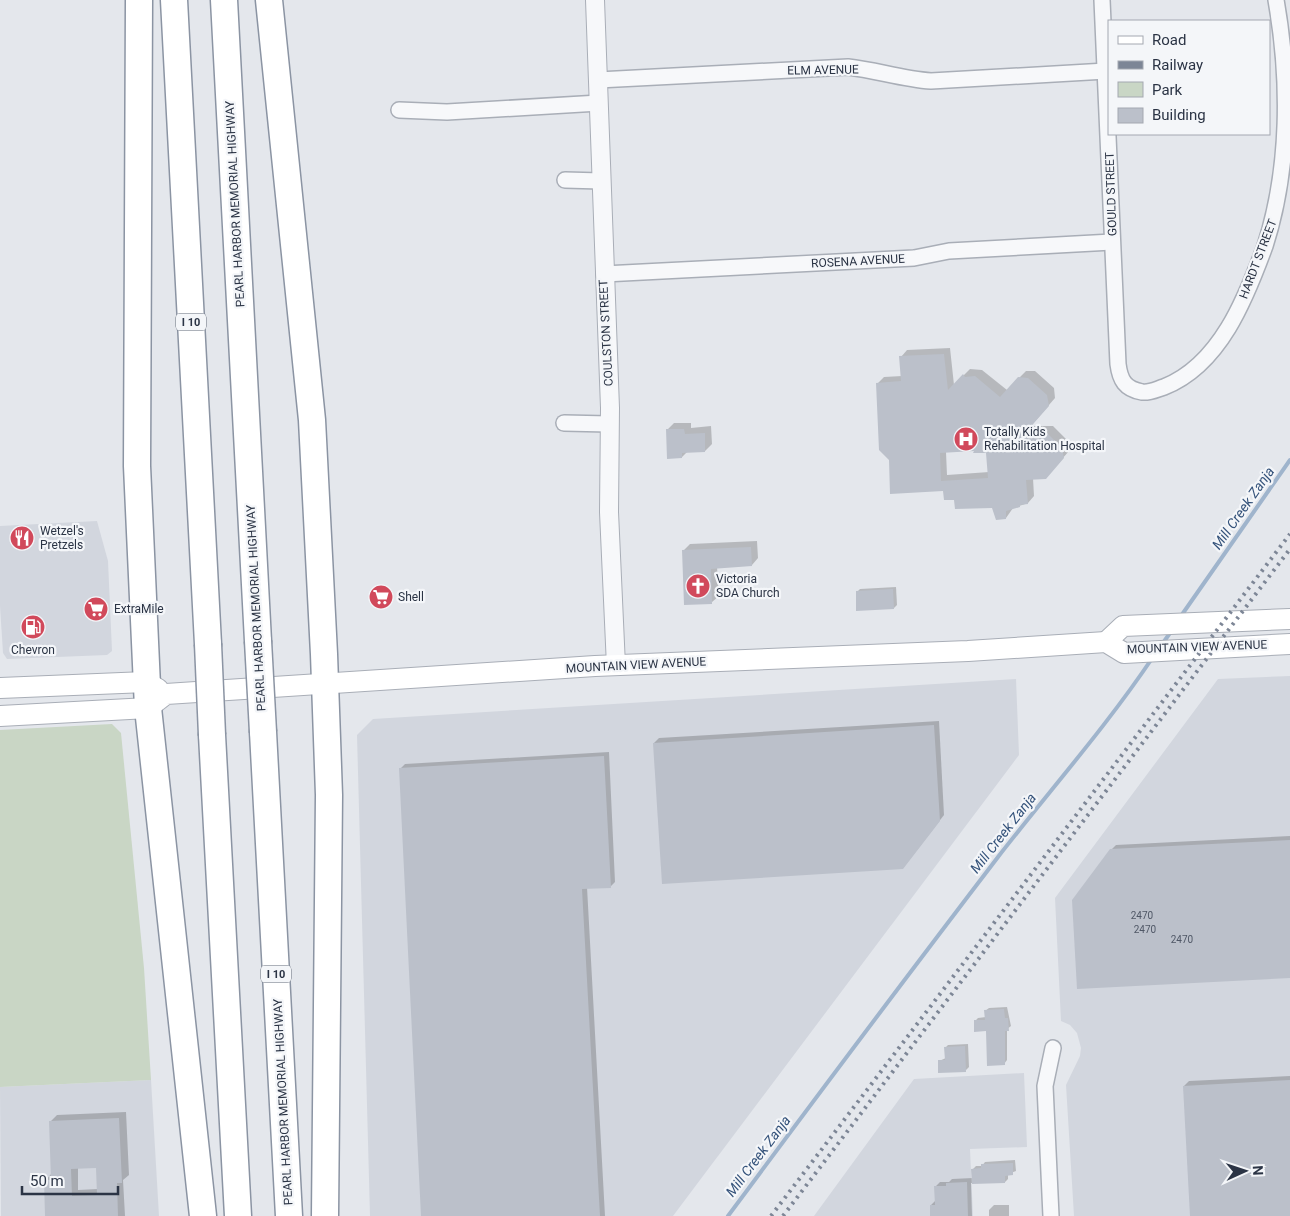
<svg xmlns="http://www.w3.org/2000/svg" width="1290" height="1216" viewBox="0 0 1290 1216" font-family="Roboto,sans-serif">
<rect width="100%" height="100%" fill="#e4e7ec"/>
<g fill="#d2d6de">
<path d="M 97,521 L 108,561 L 112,651 L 107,655 L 7,659 L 3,653 L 0,606 L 0,526 Z"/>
<path d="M 1290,676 L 1290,1216 L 1074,1216 L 1066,1085 L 1080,1056 L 1081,1048 L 1077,1033 L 1070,1025 L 1061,1021 L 1055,898 L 1218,679 Z"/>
<path d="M 1016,679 L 1019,755 L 673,1216 L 370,1216 L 357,735 L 373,719 Z"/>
<path d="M 1024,1073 L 1027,1147 L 970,1149 L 973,1216 L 814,1216 L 914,1079 Z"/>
<path d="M 151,1080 L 159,1216 L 1,1216 L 0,1087 Z"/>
</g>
<path fill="#c9d6c5" d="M 112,724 L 121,733 L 144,968 L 151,1080 L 0,1087 L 0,730 Z"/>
<g fill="#0003" fill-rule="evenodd">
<path d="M 950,348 L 954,385 L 970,369 L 982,370 L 1007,390 L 1026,371 L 1035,371 L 1054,388 L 1055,398 L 1031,426 L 1053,426 L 1068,441 L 1070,450 L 1052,470 L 1033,478 L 1034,496 L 1028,503 L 1013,508 L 1006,518 L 993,507 L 955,498 L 944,490 L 890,460 L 877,384 L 884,377 L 902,376 L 901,357 L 907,350 ZM 975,450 L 987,452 L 989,472 L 947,475 L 946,452 Z"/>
<path d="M 674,423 L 691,423 L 691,428 L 711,426 L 712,444 L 705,451 L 687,452 L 682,457 L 667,430 Z"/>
<path d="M 757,541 L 758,558 L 752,565 L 717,567 L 719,596 L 712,602 L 683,551 L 690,544 Z"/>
<path d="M 896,587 L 897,605 L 894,608 L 857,592 L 860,589 Z"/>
<path d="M 939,721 L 944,815 L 903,868 L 654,743 L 659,738 Z"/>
<path d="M 609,752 L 615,882 L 610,887 L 587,887 L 605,1216 L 423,1216 L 400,769 L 405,764 Z"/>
<path d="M 1290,836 L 1290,976 L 1111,850 L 1116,845 Z"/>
<path d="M 1007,1007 L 1011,1026 L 1007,1029 L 1007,1060 L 1004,1064 L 987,1030 L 975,1021 L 978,1018 L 986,1017 L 985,1011 L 989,1008 Z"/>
<path d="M 968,1044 L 969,1067 L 966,1070 L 939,1061 L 946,1058 L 945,1048 L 948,1045 Z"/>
<path d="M 1290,1076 L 1290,1216 L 1191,1216 L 1184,1086 L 1189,1081 Z"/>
<path d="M 126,1112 L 129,1175 L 123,1180 L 125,1216 L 47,1216 L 45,1181 L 52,1173 L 50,1122 L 57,1115 ZM 78,1167 L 97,1167 L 98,1189 L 78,1190 Z"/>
<path d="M 1015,1160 L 1016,1171 L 1008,1174 L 1008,1179 L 1005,1182 L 971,1183 L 972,1216 L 931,1216 L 931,1205 L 936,1200 L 935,1187 L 940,1182 L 949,1182 L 952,1179 L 973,1178 L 973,1169 L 976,1166 L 982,1166 L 985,1162 Z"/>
<path d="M 994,1205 L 1009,1205 L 1009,1216 L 989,1216 L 989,1210 Z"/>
</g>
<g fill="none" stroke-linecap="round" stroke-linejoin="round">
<g stroke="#9fb4cc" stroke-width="4">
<path d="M 1181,616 L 1290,460"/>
<path d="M 1163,643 L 1172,630"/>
<path d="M 728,1216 C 817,1096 907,976 998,857 C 1050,790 1106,727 1153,657"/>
</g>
</g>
<g fill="#bbc0ca" fill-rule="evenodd">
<path d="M 944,354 L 948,390 L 963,374 L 965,377 L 975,376 L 1000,397 L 1018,377 L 1028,378 L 1047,395 L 1049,406 L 1026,432 L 1046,432 L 1062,448 L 1064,458 L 1046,479 L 1026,480 L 1028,504 L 1020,505 L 1020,507 L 1006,511 L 1006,519 L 996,520 L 992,508 L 955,509 L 954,500 L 944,500 L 943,491 L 890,494 L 889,460 L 879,450 L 876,383 L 901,381 L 899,356 ZM 974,451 L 973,453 L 986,453 L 988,478 L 941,481 L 940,453 Z"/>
<path d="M 666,429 L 684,429 L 685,434 L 705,433 L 705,452 L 682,453 L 682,458 L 667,459 Z"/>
<path d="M 751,547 L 752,566 L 711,569 L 712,604 L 684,605 L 682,550 Z"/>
<path d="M 893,589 L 894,609 L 856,611 L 856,591 Z"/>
<path d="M 934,725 L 940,821 L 903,869 L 662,884 L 653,743 Z"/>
<path d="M 604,756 L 611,888 L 582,889 L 600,1216 L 421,1216 L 399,768 Z"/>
<path d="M 1290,840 L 1290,978 L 1077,989 L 1072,900 L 1110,849 Z"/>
<path d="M 1004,1009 L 1005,1018 L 1008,1018 L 1009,1031 L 1005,1031 L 1005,1065 L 987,1066 L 986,1031 L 974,1032 L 974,1020 L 985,1020 L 984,1010 Z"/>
<path d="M 965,1046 L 966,1072 L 938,1073 L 938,1060 L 945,1060 L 944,1047 Z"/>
<path d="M 1290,1080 L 1290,1216 L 1190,1216 L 1183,1086 Z"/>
<path d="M 119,1118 L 122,1183 L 117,1183 L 118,1216 L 45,1216 L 44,1180 L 51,1180 L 49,1121 ZM 96,1168 L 97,1195 L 72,1196 L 71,1169 Z"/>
<path d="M 1013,1163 L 1013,1175 L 1005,1176 L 1005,1183 L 972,1184 L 971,1169 L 981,1168 L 981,1164 Z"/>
<path d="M 967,1182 L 968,1216 L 930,1216 L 930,1205 L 935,1205 L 934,1186 L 946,1186 L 946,1183 Z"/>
</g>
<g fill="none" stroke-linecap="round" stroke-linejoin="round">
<defs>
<g id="minor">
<path d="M 1102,0 L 1118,364 C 1120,380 1125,389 1142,392 C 1150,393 1157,389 1164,387 C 1220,365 1246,298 1265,246 C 1290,168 1290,80 1276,0"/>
<path d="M 598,80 L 848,67 C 876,70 902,79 931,81 L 1106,71"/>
<path d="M 399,110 L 447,112 L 599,103"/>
<path d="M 565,180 L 601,181"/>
<path d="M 604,274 L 914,258 L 949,251 L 1112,242"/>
<path d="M 564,423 L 609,424"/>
<path d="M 1051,1216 L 1045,1086 L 1053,1048"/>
</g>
<path id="tertiary" d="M 595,0 L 610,408 L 609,512 L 616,666"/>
<g id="secondary">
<path d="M 1106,642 L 1123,626 L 1290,619"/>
<path d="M 0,688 L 146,682 L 158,689"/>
<path d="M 0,716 L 148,708 L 166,694 L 595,666 L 968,651 L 1106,642 L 1124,653 L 1290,644"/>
</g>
<g id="motorway">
<path d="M 139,0 L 137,466 L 148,708 L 203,1216"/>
<path d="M 174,0 L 208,644"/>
<path d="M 224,0 L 258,641"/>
<path d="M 269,0 L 312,420 L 324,654 L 329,795 L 325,1216"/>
<path d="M 263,732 L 289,1216"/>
<path d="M 212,735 L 238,1216"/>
</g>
</defs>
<use href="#minor" stroke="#a9aeb7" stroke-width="18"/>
<use href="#tertiary" stroke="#a9aeb7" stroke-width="20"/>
<use href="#secondary" stroke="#a9aeb7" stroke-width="22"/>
<use href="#motorway" stroke="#8b94a3" stroke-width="29"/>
<use href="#minor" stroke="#f7f8fa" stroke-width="15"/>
<use href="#tertiary" stroke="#f7f8fa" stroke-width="18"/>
<use href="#secondary" stroke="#fff" stroke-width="20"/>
<use href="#motorway" stroke="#fff" stroke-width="26"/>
<g stroke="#7d8696" stroke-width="4" stroke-dasharray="2.5 5" stroke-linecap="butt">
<path d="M 771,1216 L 1290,534"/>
<path d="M 783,1216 L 1290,549"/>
</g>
<defs>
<g id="motorway-bridge">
<path d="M 258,641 L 263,732"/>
<path d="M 208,644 L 212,735"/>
</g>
</defs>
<use href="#motorway-bridge" stroke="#8b94a3" stroke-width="29" stroke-linecap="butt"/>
<use href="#motorway-bridge" stroke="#fff" stroke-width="26"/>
</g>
<defs>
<symbol id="hospital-disc" viewBox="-11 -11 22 22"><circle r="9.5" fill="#d1495b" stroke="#f4f6f9"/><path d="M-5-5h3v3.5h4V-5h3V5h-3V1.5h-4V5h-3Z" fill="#fff"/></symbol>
<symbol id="restaurant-disc" viewBox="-11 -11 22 22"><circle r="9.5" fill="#d1495b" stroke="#f4f6f9"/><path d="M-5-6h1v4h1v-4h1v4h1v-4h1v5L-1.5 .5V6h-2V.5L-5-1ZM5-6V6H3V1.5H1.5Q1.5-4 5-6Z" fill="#fff"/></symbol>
<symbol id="church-disc" viewBox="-11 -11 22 22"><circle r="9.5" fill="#d1495b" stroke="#f4f6f9"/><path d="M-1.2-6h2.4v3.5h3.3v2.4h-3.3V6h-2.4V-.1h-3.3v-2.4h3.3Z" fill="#fff"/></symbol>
<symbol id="supermarket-disc" viewBox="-11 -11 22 22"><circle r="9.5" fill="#d1495b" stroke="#f4f6f9"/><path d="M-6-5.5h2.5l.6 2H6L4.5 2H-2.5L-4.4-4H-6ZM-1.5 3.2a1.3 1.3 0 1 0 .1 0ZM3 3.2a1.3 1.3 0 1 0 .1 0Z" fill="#fff"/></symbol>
<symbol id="fuel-disc" viewBox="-11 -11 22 22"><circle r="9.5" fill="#d1495b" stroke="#f4f6f9"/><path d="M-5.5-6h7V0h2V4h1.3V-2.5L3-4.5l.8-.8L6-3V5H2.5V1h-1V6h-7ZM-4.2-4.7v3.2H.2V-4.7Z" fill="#fff"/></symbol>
</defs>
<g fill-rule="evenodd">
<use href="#hospital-disc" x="952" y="425" width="28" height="28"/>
<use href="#restaurant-disc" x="8" y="524" width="28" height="28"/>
<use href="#church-disc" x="684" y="572" width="28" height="28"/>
<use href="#supermarket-disc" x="367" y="583" width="28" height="28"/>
<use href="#supermarket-disc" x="82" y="595" width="28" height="28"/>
<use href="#fuel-disc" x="19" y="613" width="28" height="28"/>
</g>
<g text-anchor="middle" stroke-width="4.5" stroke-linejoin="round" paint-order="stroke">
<g font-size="10" fill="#4f5766">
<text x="1142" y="919">2470</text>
<text x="1145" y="933">2470</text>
<text x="1182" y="943">2470</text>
</g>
<g fill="#f4f6f9" stroke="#676e7b" stroke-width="1">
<rect x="176" y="313.5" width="30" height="17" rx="4"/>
<rect x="261" y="965.5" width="30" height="17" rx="4"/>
</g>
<g font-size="11" font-weight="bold" fill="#2b3445">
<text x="191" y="326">I 10</text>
<text x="276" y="978">I 10</text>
</g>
<g font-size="12" fill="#2b3445" stroke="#f4f6f9">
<text transform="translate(823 70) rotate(-1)" y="4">ELM AVENUE</text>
<text transform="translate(1111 194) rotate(-92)" y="4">GOULD STREET</text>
<text transform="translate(235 204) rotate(-93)" y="4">PEARL HARBOR MEMORIAL HIGHWAY</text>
<text transform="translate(1258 259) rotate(-69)" y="4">HARDT STREET</text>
<text transform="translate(858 261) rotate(-3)" y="4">ROSENA AVENUE</text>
<text transform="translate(606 333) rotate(-93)" y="4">COULSTON STREET</text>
<text transform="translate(256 608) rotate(-93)" y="4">PEARL HARBOR MEMORIAL HIGHWAY</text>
<text transform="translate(1197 647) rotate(-2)" y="4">MOUNTAIN VIEW AVENUE</text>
<text transform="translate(636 665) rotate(-3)" y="4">MOUNTAIN VIEW AVENUE</text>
<text transform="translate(283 1102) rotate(-93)" y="4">PEARL HARBOR MEMORIAL HIGHWAY</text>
</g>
<g font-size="12" fill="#2b3445" stroke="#f4f6f9" text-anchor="start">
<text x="984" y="436">Totally Kids<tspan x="984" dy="14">Rehabilitation Hospital</tspan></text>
<text x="40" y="535">Wetzel's<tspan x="40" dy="14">Pretzels</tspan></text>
<text x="716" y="583">Victoria<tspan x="716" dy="14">SDA Church</tspan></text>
<text x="398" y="601">Shell</text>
<text x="114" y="613">ExtraMile</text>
<text x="33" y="654" text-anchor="middle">Chevron</text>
</g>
<g font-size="14" font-style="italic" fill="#34527a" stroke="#f4f6f9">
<text transform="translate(1243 508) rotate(-55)" y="5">Mill Creek Zanja</text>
<text transform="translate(1003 833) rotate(-52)" y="5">Mill Creek Zanja</text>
<text transform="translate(758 1156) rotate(-53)" y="5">Mill Creek Zanja</text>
</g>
</g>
<rect x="1108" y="20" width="162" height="115" fill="#f4f6f9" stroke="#a4a8b1"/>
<rect x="1118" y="36" width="25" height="8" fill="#ffffff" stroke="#a4a8b1"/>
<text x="1152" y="45" font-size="15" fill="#2b3445">Road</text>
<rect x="1118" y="61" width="25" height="8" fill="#7d8696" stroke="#a4a8b1"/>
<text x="1152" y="70" font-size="15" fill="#2b3445">Railway</text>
<rect x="1118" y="82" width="25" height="15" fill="#c9d6c5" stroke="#a4a8b1"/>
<text x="1152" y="95" font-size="15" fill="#2b3445">Park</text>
<rect x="1118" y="108" width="25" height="15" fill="#bbc0ca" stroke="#a4a8b1"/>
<text x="1152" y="120" font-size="15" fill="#2b3445">Building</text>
<g transform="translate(1245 1171) rotate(87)" stroke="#f4f6f9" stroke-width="4" paint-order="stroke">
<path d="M0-4L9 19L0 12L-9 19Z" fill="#2b3445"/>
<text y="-8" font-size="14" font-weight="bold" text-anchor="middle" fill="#2b3445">N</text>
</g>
<path d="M22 1186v8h96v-8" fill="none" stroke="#2b3445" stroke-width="2.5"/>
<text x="30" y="1186" font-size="15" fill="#2b3445" stroke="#f4f6f9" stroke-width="4" paint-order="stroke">50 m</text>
</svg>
